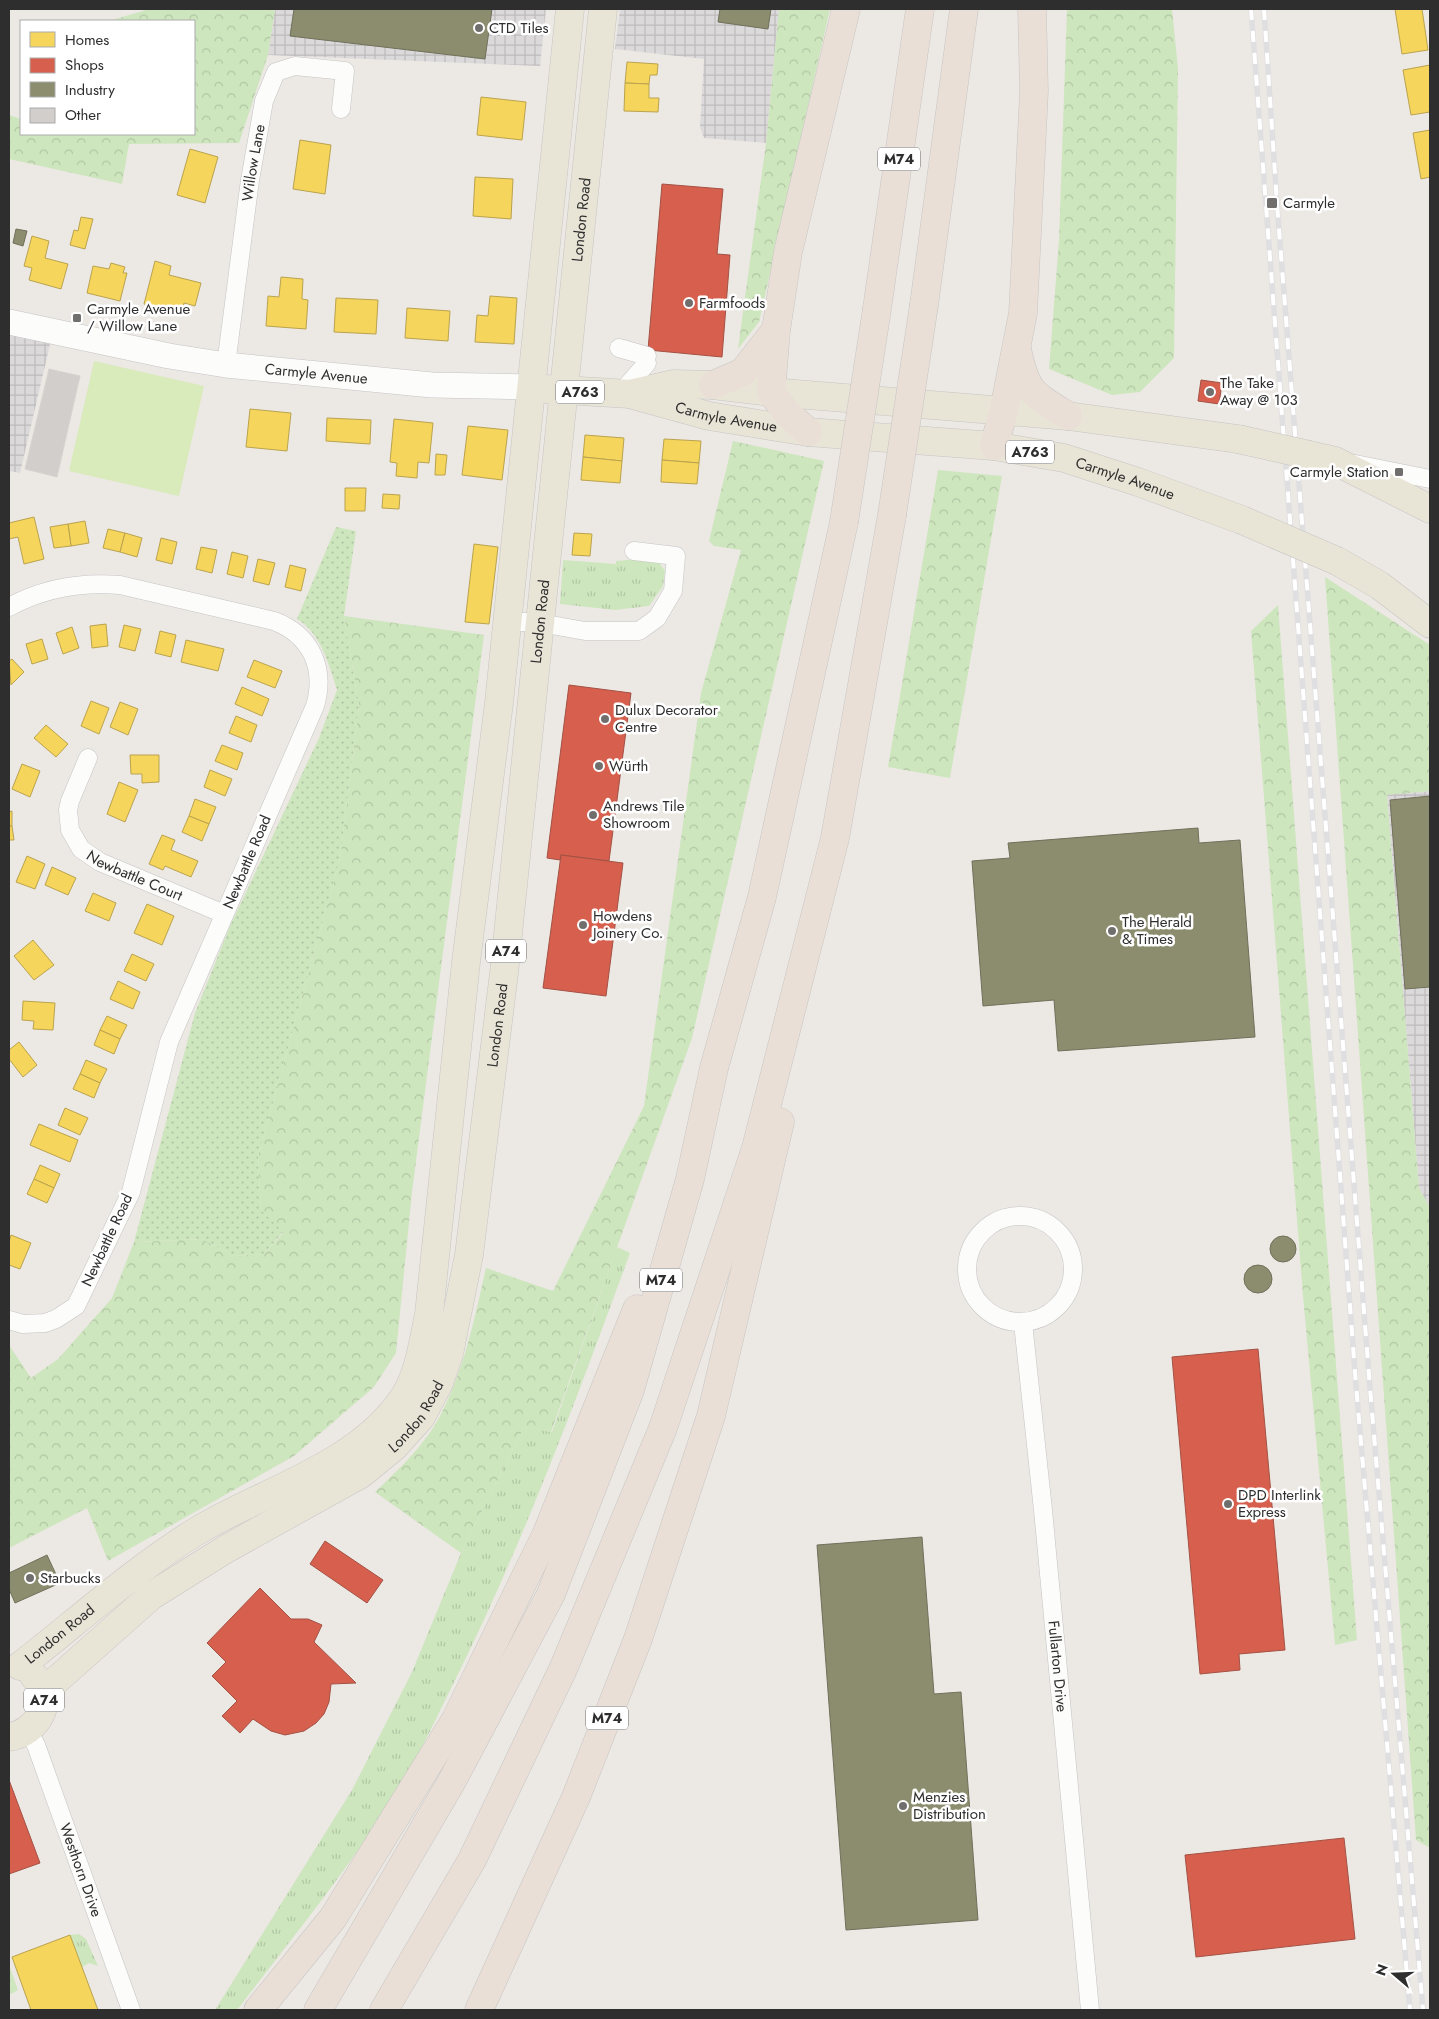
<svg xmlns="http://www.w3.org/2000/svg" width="1439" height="2019" viewBox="0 0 1439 2019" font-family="Jost,sans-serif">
<defs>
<pattern id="industrial-grid" width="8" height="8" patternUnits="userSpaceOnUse" patternTransform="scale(1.25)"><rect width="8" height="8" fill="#dcd9db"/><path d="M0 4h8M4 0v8" fill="none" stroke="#bdbbbc"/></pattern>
<pattern id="grass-tufts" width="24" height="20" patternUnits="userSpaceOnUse" patternTransform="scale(1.25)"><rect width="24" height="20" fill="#cee6be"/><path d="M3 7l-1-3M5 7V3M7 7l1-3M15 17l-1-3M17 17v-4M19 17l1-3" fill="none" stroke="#b1c6a4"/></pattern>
<pattern id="forest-crowns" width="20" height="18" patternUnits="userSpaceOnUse" patternTransform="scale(1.25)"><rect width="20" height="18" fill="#cee6be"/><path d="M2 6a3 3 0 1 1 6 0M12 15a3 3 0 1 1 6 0" fill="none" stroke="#b1c6a4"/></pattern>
<pattern id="park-dots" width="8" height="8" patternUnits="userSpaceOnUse" patternTransform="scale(1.25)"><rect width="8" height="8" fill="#cee6be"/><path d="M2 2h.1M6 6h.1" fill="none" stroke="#b1c6a4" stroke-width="1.8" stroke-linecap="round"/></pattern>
</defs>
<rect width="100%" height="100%" fill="#ece8e4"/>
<g fill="url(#industrial-grid)">
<path d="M 275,9 L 546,9 L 540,66 L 268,55 Z"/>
<path d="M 620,9 L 779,9 L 766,143 L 704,138 L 700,127 L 704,59 L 615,49 Z"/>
<path d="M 9,330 L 51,340 L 20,473 L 9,471 Z"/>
<path d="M 1430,791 L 1430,1208 L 1419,1188 L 1387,794 Z"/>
</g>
<g fill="url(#grass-tufts)">
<path d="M 650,558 L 660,564 L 665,571 L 663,586 L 649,606 L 615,610 L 560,604 L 563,560 L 616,564 L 616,561 Z"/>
<path d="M 617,1247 L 630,1253 C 578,1395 526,1536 459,1672 C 438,1714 418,1759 393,1798 C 346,1872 290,1941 237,2010 L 215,2010 L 352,1790 L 412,1672 L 461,1553 L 524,1427 L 552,1432 Z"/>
<path d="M 79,1934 L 86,1939 L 98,1966 L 89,1963 L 82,1967 L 70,1935 Z"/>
<path d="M 9,1965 L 18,1990 L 9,1995 Z"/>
</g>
<g fill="url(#forest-crowns)">
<path d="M 149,9 L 275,9 L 268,55 L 239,143 L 129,144 L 122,184 L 9,159 L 9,115 L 21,119 L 21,134 L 194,134 L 194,21 L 109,21 Z"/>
<path d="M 779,9 L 830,9 L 759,322 L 738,349 L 766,143 Z"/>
<path d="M 1067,9 L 1172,9 L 1178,69 L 1174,358 L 1140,392 L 1112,395 L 1049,369 L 1059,240 Z"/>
<path d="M 733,441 L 824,461 L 692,1038 L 551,1432 L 524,1427 L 461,1553 L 375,1492 C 400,1468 428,1442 443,1410 C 465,1366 475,1316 486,1268 L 553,1291 L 644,1106 L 701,693 L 741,550 L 714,546 L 709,541 Z"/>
<path d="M 938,470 L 1002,476 L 950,778 L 888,767 Z"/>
<path d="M 1325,577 L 1430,645 L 1430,791 L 1387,795 L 1419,1188 L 1430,1208 L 1430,1848 L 1416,1840 Z"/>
<path d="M 1278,605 L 1357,1640 L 1335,1645 L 1303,1296 L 1251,631 Z"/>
<path d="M 344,616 L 484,635 L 412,1192 L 396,1353 L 374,1387 L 294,1456 L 108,1561 L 87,1508 L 9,1548 L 9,1345 L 31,1378 L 58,1359 L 112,1298 L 134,1242 L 202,1239 L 235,1256 L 264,1254 L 283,1233 L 261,1210 L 258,1157 L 340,858 L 359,706 Z"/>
</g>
<path fill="url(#park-dots)" d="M 336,527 L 356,531 L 344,616 L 359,706 L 340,858 L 258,1157 L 261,1210 L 283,1232 L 264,1254 L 235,1256 L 202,1239 L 134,1242 L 195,1013 L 230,926 L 319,738 L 337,690 C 329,665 321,633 297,619 Z"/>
<path fill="#d9eabb" d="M 94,361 L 204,386 L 179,496 L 69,471 Z"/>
<g fill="#f6d55c" stroke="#baa34e">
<path d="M 1395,9 L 1422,9 L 1428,50 L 1402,54 Z"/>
<path d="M 627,62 L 658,64 L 657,75 L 650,75 L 649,84 L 625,83 Z"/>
<path d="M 1430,65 L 1430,112 L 1411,115 L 1403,70 Z"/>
<path d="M 625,83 L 649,84 L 649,98 L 659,98 L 658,112 L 624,111 Z"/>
<path d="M 481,97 L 526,102 L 522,140 L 477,135 Z"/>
<path d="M 1430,130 L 1430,177 L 1421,179 L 1413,133 Z"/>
<path d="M 300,140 L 331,145 L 325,194 L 293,189 Z"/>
<path d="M 190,149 L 218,157 L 205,203 L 177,195 Z"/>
<path d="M 475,177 L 513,179 L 511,219 L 473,216 Z"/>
<path d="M 81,217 L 93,219 L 85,249 L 70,245 L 74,230 L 78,231 Z"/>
<path d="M 32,236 L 49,241 L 45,258 L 68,264 L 61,289 L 29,280 L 32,268 L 24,266 Z"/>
<path d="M 155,261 L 171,266 L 169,275 L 201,283 L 195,306 L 184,303 L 183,308 L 175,306 L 173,312 L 144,304 Z"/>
<path d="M 111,263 L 125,267 L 123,273 L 127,273 L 120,301 L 87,293 L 93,266 L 109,269 Z"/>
<path d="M 281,277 L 303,279 L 302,299 L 308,300 L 306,329 L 266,326 L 268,296 L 279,297 Z"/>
<path d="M 490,296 L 517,298 L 514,344 L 475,342 L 477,315 L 488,316 Z"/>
<path d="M 336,298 L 378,300 L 376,334 L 334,332 Z"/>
<path d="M 407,308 L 450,311 L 448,341 L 405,338 Z"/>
<path d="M 250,409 L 291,413 L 287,451 L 246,447 Z"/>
<path d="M 327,418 L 371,420 L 370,444 L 326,441 Z"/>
<path d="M 394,419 L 433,423 L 429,463 L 418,462 L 417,478 L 396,476 L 397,463 L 390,462 Z"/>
<path d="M 468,426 L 508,430 L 502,480 L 462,475 Z"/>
<path d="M 585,435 L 624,438 L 622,461 L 583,457 Z"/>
<path d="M 664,439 L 701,441 L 699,463 L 662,460 Z"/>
<path d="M 436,454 L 447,455 L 445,475 L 435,475 Z"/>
<path d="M 583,457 L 622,461 L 620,483 L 581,480 Z"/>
<path d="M 662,460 L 699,463 L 697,484 L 661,482 Z"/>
<path d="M 345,488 L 366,488 L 365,511 L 345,511 Z"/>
<path d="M 383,494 L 400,495 L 399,509 L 382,508 Z"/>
<path d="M 34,517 L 44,559 L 24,564 L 18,537 L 9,539 L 9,523 Z"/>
<path d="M 85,521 L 89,543 L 71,546 L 68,524 Z"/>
<path d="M 68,524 L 71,546 L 54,548 L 50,527 Z"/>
<path d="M 108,529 L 125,533 L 120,552 L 103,548 Z"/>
<path d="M 125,533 L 142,538 L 137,557 L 120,552 Z"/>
<path d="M 574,533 L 592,534 L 590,556 L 572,555 Z"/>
<path d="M 161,538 L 177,542 L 172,564 L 156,560 Z"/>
<path d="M 474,544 L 498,547 L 489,624 L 465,622 Z"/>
<path d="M 201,547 L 217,550 L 212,573 L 196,569 Z"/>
<path d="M 232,552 L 248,556 L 243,578 L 227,574 Z"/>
<path d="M 258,559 L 275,563 L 269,585 L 253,581 Z"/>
<path d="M 290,565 L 306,569 L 301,591 L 285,587 Z"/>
<path d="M 106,624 L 108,646 L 92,648 L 90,626 Z"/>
<path d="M 124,625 L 141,629 L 135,651 L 119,647 Z"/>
<path d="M 72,627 L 79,648 L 63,654 L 56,633 Z"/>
<path d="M 160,631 L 176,635 L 171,657 L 155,653 Z"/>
<path d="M 42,639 L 48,659 L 32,664 L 26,644 Z"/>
<path d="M 186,640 L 224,649 L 218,671 L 181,662 Z"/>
<path d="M 12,659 L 24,672 L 11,685 L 9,661 Z"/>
<path d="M 254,660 L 282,671 L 275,688 L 247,677 Z"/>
<path d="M 242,687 L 269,699 L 262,716 L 235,704 Z"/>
<path d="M 91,701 L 109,708 L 99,734 L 81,726 Z"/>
<path d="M 120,702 L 138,709 L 128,735 L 110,727 Z"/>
<path d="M 236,716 L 257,725 L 251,742 L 229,733 Z"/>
<path d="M 46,725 L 68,744 L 56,757 L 34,738 Z"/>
<path d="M 222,745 L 243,753 L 237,770 L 215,761 Z"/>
<path d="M 130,755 L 159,755 L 159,782 L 142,783 L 142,774 L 131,774 Z"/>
<path d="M 22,764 L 40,771 L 30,797 L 12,789 Z"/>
<path d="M 210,770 L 232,779 L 225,796 L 204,787 Z"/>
<path d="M 119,782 L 138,790 L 125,822 L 107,814 Z"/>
<path d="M 195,799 L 216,807 L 209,824 L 189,816 Z"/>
<path d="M 12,811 L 12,826 L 9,826 L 9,812 Z"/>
<path d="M 189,816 L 209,824 L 202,841 L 182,832 Z"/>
<path d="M 9,826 L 12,826 L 14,840 L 9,840 Z"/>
<path d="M 162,835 L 175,840 L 171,850 L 198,861 L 191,877 L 165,866 L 163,870 L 149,864 Z"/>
<path d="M 27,856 L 45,864 L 35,889 L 16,882 Z"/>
<path d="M 52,867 L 76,878 L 68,895 L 45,885 Z"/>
<path d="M 93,893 L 116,903 L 109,921 L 85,911 Z"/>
<path d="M 147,904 L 174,916 L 162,945 L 134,933 Z"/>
<path d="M 33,940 L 54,965 L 34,980 L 14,956 Z"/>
<path d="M 132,954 L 154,964 L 146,981 L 124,971 Z"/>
<path d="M 118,981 L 140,992 L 133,1009 L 110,999 Z"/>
<path d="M 23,1001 L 55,1003 L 53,1030 L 33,1029 L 34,1021 L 22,1020 Z"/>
<path d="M 107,1016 L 127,1025 L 120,1039 L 100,1030 Z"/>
<path d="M 100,1030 L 120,1039 L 114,1054 L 94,1045 Z"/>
<path d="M 19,1042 L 37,1065 L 23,1077 L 9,1059 L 9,1050 Z"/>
<path d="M 86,1060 L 107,1069 L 100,1083 L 80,1074 Z"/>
<path d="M 80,1074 L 100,1083 L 94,1098 L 73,1089 Z"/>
<path d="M 65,1108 L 88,1118 L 80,1135 L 58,1125 Z"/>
<path d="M 39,1124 L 78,1140 L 70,1162 L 30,1145 Z"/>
<path d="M 40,1165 L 60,1174 L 54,1188 L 34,1179 Z"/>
<path d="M 34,1179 L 54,1188 L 47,1203 L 27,1194 Z"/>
<path d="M 11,1235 L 31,1243 L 20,1269 L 9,1265 L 9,1242 Z"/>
<path d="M 70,1935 L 98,2010 L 31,2010 L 12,1957 Z"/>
</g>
<g fill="#d6604d" stroke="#a45144">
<path d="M 662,184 L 723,189 L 717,254 L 730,255 L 722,357 L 648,350 Z"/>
<path d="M 1201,380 L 1222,383 L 1219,404 L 1198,401 Z"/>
<path d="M 569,685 L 631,693 L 609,861 L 561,855 L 560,860 L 547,858 Z"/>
<path d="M 561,855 L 623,863 L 606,996 L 543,988 Z"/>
<path d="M 1258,1349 L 1285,1650 L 1239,1654 L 1240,1670 L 1200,1674 L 1172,1357 Z"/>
<path d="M 325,1541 L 383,1580 L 367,1603 L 310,1564 Z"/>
<path d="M 260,1588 L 291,1619 L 308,1619 L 322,1625 L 314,1642 L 356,1683 L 331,1684 L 329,1702 L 324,1714 L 316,1723 L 304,1731 L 285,1735 L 271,1731 L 253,1719 L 240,1733 L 222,1716 L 237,1701 L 212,1676 L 226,1662 L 207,1643 Z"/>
<path d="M 9,1780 L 40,1863 L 9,1874 Z"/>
<path d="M 1344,1838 L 1355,1939 L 1196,1957 L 1185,1855 Z"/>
</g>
<g fill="#8c8c6e" stroke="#70705b">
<path d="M 294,9 L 492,9 L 485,59 L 290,36 Z"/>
<path d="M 720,9 L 771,9 L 768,29 L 718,22 Z"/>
<path d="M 16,229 L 27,231 L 23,246 L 13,243 Z"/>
<path d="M 1430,796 L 1430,987 L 1405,989 L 1390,800 Z"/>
<path d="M 1198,828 L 1199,843 L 1240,840 L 1255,1037 L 1058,1051 L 1054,1000 L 983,1006 L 972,861 L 1010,858 L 1008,843 Z"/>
<circle cx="1283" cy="1249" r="13"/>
<circle cx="1258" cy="1279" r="14"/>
<path d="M 922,1537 L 934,1694 L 961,1692 L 978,1920 L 846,1930 L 817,1545 Z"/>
<path d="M 47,1555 L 60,1583 L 15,1603 L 9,1589 L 9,1573 Z"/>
</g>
<path fill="#d1cecb" stroke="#d7d4d0" d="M 49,369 L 80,376 L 57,477 L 25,469 Z"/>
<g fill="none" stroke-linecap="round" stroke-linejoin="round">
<defs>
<g id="street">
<path d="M 619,348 L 647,356"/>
<path id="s1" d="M 226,365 L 250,180 L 264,101 L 276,72 L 295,66 L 345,71 L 341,109"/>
<path d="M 620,394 L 647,363"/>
<path d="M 1355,464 L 1430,479"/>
<path d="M 9,607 C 44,588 80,582 120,585 L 274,621 C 311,635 326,668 315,706 L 169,1042 L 131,1192 L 76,1306 L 56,1319 L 45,1323 L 23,1324 L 9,1320"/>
<path d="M 506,621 L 540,623 L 585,631 L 639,631 L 657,618 L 673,591 L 676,556 L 634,551"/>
<path id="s2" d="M 88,758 L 70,801 L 68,810 L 70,830 L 81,849 L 100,862 L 224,914"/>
<circle cx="1020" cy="1269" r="53"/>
<path id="s3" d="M 1023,1323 L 1043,1510 L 1090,2010"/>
<path id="s4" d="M 28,1731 L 36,1745 L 131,2010"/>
</g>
<g id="secondary">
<path id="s5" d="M 9,322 L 169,356 L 226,365 L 432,385 L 530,387"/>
</g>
<g id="primary">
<path d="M 546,389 L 630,394 L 674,384 L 713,385 L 771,392 L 1068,416 L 1238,439"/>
<path id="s6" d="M 633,395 L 709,416 L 808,432 L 994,446 L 1064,458 L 1138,482 L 1242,520"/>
<path d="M 1309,455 L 1335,461 L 1430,509"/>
<path d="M 1337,561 L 1379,585 L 1430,624"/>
<path id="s7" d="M 20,1666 C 79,1620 134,1570 197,1531 C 265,1490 355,1467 402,1400 C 419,1376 423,1342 429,1314 L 466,962 L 499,703 L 570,9"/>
<path id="s8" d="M 43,1692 L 151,1596 L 226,1549 L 361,1474 L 394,1447 L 421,1417 L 439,1383 L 449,1354 L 469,1255 L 504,973 L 603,9"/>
<path d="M 9,1737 C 37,1733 57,1700 34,1676"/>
</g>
<g id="highway">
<path d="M 924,305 L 964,9"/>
<path d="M 877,309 L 920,9"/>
<path d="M 1017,349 C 1026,392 1031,393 1068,416"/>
<path d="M 713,385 L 743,372 L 776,330"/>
<path d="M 808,432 L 788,414 L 771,392 L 776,330 L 788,252 L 846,9"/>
<path d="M 994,446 L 1004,410 L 1023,313 L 1034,91 L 1032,9"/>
<path d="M 258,2010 L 333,1918 L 456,1719 L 547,1533 L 637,1309"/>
<path d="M 318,2010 L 452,1781 L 551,1594 L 630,1390 L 690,1179 L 714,1068 L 762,897 L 844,522"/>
<path d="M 384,2010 L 472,1860 L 564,1667 L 663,1428 L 756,1148 L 835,838 L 892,515"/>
<path d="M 479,2010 L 576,1797 L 638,1639 L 711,1416 L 780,1122"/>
</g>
</defs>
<use href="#street" stroke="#c5c4c5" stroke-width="19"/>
<use href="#secondary" stroke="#c5c4c5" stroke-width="26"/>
<use href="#primary" stroke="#c6c5c4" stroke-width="29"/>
<use href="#highway" stroke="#c6c5c4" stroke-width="29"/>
<use href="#street" stroke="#fcfcfb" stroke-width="18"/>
<use href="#secondary" stroke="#fcfcfb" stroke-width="25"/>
<use href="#primary" stroke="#e8e4d6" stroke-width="28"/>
<use href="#highway" stroke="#eadfd6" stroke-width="28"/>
<defs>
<g id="rail">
<path d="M 1251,9 L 1356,1385 L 1410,2010"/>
<path d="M 1264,9 L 1277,204 L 1370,1388 L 1423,2010"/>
</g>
</defs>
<use href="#rail" stroke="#dfdfe1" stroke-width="5.5"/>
<use href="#rail" stroke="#fff" stroke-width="4" stroke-dasharray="11" stroke-linecap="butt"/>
<defs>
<g id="primary-bridge">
<path d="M 1238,439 L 1309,455"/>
<path d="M 1242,520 L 1337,561"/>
</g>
<g id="highway-bridge">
<path d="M 892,515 L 924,305"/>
<path d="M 844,522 L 877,309"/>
</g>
</defs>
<use href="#primary-bridge" stroke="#c6c5c4" stroke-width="29" stroke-linecap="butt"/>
<use href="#highway-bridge" stroke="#c6c5c4" stroke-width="29" stroke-linecap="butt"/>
<use href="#primary-bridge" stroke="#e8e4d6" stroke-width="28"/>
<use href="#highway-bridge" stroke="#eadfd6" stroke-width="28"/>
</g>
<g fill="#706f6e" stroke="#fff" stroke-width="2">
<circle cx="479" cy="28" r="5"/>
<rect x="1266" y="197" width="12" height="12" rx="2.5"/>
<circle cx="689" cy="303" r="5"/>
<rect x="72" y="313" width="10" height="10" rx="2.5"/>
<circle cx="1210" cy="392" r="5"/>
<rect x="1394" y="467" width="10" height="10" rx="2.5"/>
<circle cx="605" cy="719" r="5"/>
<circle cx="599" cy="766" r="5"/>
<circle cx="593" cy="815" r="5"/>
<circle cx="583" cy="925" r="5"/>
<circle cx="1112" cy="931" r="5"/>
<circle cx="1228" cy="1504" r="5"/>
<circle cx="30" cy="1578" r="5"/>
<circle cx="903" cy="1806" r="5"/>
</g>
<g text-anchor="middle" stroke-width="5" stroke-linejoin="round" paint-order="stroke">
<g fill="#fff" stroke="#6d6d6d" stroke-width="1">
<rect x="878" y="147.5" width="42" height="23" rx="4"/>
<rect x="556" y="380.5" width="48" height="23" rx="4"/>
<rect x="1006" y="440.5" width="48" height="23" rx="4"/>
<rect x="486" y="939.5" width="40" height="23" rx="4"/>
<rect x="640" y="1268.5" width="42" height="23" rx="4"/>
<rect x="24" y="1688.5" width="40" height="23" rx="4"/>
<rect x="586" y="1706.5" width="42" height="23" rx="4"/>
</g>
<g font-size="14" font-weight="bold" fill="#2e2e2e">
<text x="899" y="164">M74</text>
<text x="580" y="397">A763</text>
<text x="1030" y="457">A763</text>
<text x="506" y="956">A74</text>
<text x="661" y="1285">M74</text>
<text x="44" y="1705">A74</text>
<text x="607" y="1723">M74</text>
</g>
<g font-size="15" fill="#2e2e2e" stroke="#fff" text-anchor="start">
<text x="489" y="33">CTD Tiles</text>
<text x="1283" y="208">Carmyle</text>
<text x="699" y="308">Farmfoods</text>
<text x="87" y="314">Carmyle Avenue<tspan x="87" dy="17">/ Willow Lane</tspan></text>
<text x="1220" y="388">The Take<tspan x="1220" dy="17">Away @ 103</tspan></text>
<text x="1389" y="477" text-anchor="end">Carmyle Station</text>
<text x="615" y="715">Dulux Decorator<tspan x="615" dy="17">Centre</tspan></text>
<text x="609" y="771">Würth</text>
<text x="603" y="811">Andrews Tile<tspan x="603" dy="17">Showroom</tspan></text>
<text x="593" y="921">Howdens<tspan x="593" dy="17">Joinery Co.</tspan></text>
<text x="1122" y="927">The Herald<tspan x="1122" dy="17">&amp; Times</tspan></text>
<text x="1238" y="1500">DPD Interlink<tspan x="1238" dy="17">Express</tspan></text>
<text x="40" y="1583">Starbucks</text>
<text x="913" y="1802">Menzies<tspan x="913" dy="17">Distribution</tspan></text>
</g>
<g font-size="15" fill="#2e2e2e" stroke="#fff">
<text dy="5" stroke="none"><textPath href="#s1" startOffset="204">Willow Lane</textPath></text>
<text dy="5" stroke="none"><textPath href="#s8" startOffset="1682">London Road</textPath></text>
<text dy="5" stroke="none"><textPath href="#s5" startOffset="312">Carmyle Avenue</textPath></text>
<text dy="5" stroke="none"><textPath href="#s6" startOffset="96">Carmyle Avenue</textPath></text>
<text dy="5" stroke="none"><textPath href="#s6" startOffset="501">Carmyle Avenue</textPath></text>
<text dy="5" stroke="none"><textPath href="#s8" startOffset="1278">London Road</textPath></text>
<text transform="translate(247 862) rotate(-67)" y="5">Newbattle Road</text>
<text dy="5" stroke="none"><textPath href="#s2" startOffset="158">Newbattle Court</textPath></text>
<text dy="5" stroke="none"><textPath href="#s8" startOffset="872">London Road</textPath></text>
<text transform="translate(107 1240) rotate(-65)" y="5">Newbattle Road</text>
<text dy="5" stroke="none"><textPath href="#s8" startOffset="468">London Road</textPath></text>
<text dy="5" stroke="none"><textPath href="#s7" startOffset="51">London Road</textPath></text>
<text dy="5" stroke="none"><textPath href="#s3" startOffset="345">Fullarton Drive</textPath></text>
<text dy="5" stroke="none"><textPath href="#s4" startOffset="149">Westhorn Drive</textPath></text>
</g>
</g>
<rect width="1439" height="2019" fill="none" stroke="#2e2e2e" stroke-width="20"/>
<rect x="20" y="20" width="175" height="115" fill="#ffffff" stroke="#ababab"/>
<rect x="30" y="32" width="25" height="15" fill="#f6d55c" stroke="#ababab"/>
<text x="65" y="45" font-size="15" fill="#2e2e2e">Homes</text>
<rect x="30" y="58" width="25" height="15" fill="#d6604d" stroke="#ababab"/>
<text x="65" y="70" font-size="15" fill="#2e2e2e">Shops</text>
<rect x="30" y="82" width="25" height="15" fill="#8c8c6e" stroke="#ababab"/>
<text x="65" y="95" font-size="15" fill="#2e2e2e">Industry</text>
<rect x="30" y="108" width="25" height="15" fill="#d1cecb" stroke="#ababab"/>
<text x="65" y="120" font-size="15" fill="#2e2e2e">Other</text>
<g transform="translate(1394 1974) rotate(289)" stroke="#ffffff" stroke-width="4" paint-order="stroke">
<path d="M0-4L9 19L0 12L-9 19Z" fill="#2e2e2e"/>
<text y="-8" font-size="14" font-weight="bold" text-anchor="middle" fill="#2e2e2e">N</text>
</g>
</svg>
